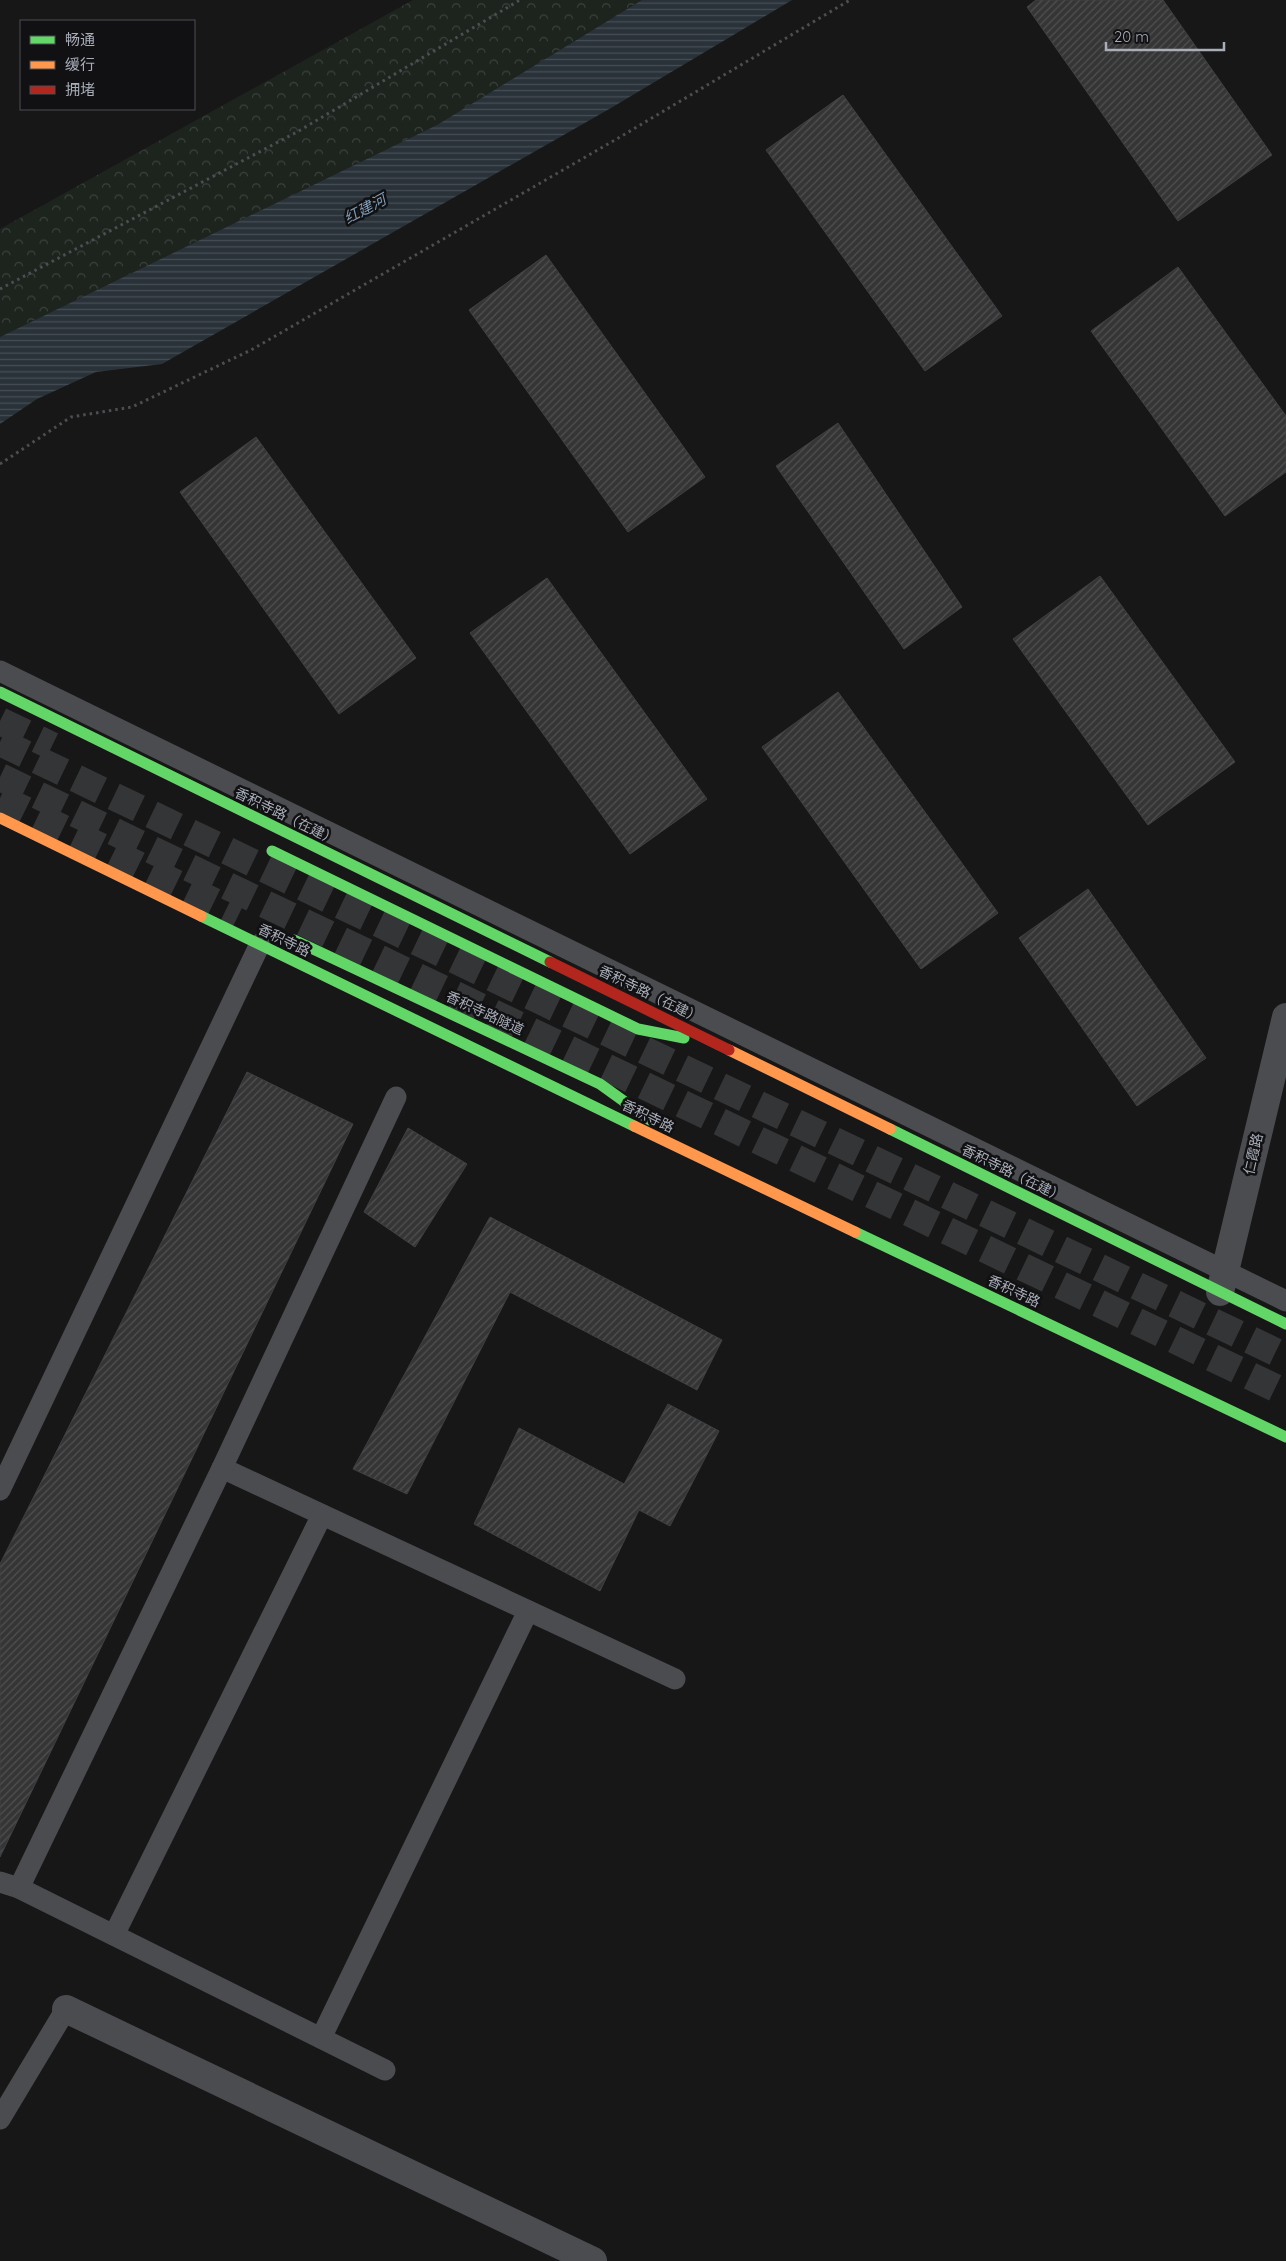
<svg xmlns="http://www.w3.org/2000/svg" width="1286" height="2261" viewBox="0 0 1286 2261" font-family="Quicksand,'Noto Sans SC',sans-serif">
<defs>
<pattern id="forest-crowns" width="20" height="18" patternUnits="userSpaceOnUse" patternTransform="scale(1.25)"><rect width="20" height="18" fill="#1d241e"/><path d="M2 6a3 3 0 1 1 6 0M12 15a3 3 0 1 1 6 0" fill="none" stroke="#3b413d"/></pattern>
<pattern id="water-rules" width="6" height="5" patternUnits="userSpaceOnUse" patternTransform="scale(1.25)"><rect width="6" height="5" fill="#2a3239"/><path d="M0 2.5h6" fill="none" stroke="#464d54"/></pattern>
<pattern id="building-hatch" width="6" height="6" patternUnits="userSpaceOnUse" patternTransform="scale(1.25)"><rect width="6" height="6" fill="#353536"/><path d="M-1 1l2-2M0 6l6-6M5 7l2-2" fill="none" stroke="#4f5051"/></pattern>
</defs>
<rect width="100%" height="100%" fill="#171717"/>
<path fill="url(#forest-crowns)" d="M 413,0 L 642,0 L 437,125 L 0,337 L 0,229 Z"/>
<path fill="url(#water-rules)" d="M 642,0 L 792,0 L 611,108 L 162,364 L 96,372 L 37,399 L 0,424 L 0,337 L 437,125 Z"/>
<g fill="url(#building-hatch)" stroke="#3f4043">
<path d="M 1036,0 L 1163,0 L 1272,155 L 1178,221 L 1027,7 Z"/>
<path d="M 843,95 L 1002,316 L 925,371 L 766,150 Z"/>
<path d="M 546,255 L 705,477 L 628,532 L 469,310 Z"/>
<path d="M 1178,267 L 1286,416 L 1286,472 L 1225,516 L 1091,331 Z"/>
<path d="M 838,423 L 962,607 L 904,649 L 776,466 Z"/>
<path d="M 256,437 L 416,658 L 339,714 L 180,492 Z"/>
<path d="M 1100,576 L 1235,762 L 1148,825 L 1013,639 Z"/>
<path d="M 547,578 L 707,799 L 630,854 L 470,633 Z"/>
<path d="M 838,692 L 998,913 L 921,969 L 762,747 Z"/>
<path d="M 1088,889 L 1206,1058 L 1137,1106 L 1019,938 Z"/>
<path d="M 247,1072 L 353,1124 L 0,1857 L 0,1564 Z"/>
<path d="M 408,1128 L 467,1164 L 415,1247 L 364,1212 Z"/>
<path d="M 490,1217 L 722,1340 L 697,1390 L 510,1292 L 407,1494 L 353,1469 Z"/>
<path d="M 668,1404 L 719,1431 L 670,1526 L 639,1510 L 600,1591 L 474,1524 L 519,1428 L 624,1484 Z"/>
</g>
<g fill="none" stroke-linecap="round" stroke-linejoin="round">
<g stroke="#343537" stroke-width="28" stroke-dasharray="28 14" stroke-linecap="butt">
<path d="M 0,721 L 52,746"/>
<path d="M 0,742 L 1286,1357"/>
<path d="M 0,777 L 1286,1393"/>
<path d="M 0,798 L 239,914"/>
</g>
<g stroke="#4d4e52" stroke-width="3" stroke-dasharray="2.5 4" stroke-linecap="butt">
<path d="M 0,289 L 297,132 L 520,0"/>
<path d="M 0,464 L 71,417 L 132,407 L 251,350 L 615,140 L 850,0"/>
</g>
<g stroke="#4b4c50" stroke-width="21">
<path d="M 0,671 L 1286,1301"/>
<path d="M 222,1468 L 675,1679"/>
<path d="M 0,1490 L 260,944"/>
<path d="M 0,1882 L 19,1888 L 385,2070"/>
<path d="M 19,1888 L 222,1468 L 396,1097"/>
<path d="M 114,1935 L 322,1515"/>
<path d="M 321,2038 L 528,1611"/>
<path d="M 0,2119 L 66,2009"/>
</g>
<g stroke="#4b4c50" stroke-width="28">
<path d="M 1220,1292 L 1286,1017"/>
<path d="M 66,2009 L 593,2261"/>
</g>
<g stroke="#63d668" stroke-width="11">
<path d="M 0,692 L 550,962"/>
<path d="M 272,851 L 638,1029 L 684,1038"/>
<path d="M 201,916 L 634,1126"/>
<path d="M 294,940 L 600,1084 L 650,1120"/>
<path d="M 890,1129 L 1286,1324"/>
<path d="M 855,1232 L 1286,1437"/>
</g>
<g stroke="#ff974d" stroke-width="11">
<path d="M 0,818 L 201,916"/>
<path d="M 729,1050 L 890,1129"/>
<path d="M 634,1126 L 855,1232"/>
</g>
<path stroke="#b3261e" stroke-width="11" d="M 550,962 L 729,1050"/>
</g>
<g text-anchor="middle" stroke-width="5" stroke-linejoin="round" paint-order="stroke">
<g font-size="14" fill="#a8adb8" stroke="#111113">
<text transform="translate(286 816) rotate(26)" y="5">香积寺路（在建）</text>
<text transform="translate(284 940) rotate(26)" y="5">香积寺路</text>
<text transform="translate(650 994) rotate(26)" y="5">香积寺路（在建）</text>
<text transform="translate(485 1013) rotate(25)" y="5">香积寺路隧道</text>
<text transform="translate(648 1116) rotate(26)" y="5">香积寺路</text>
<text transform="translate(1253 1154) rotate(-77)" y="5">仁霞路</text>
<text transform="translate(1013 1173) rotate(26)" y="5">香积寺路（在建）</text>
<text transform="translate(1014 1291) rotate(25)" y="5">香积寺路</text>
</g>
<g font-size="15" font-style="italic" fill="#7f9bb3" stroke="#111113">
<text transform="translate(365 209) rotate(-28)" y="5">红建河</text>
</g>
</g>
<rect x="20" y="20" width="175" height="90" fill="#111113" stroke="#4d4f55"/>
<rect x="30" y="36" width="25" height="8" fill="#63d668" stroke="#4d4f55"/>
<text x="65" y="45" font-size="15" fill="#a8adb8">畅通</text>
<rect x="30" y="61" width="25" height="8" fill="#ff974d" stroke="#4d4f55"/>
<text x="65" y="70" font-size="15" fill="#a8adb8">缓行</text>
<rect x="30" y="86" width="25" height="8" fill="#b3261e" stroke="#4d4f55"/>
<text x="65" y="95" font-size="15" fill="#a8adb8">拥堵</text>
<path d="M1106 42v8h118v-8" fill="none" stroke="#a8adb8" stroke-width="2.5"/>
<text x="1114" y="42" font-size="15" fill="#a8adb8" stroke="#111113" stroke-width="4" paint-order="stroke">20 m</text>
</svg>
